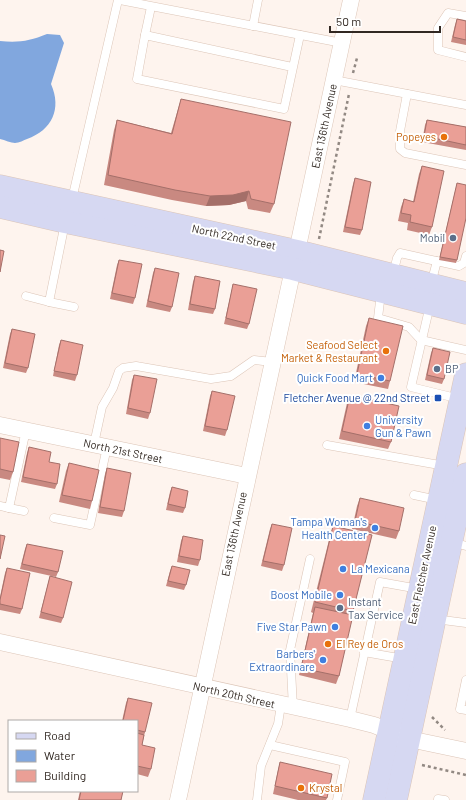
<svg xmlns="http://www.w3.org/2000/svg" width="466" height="800" viewBox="0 0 466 800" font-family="Barlow,sans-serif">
<rect width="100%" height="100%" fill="#fef4ee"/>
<path fill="#81a7de" d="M 47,34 L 60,35 L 64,43 L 51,84 C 62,109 52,130 27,139 C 24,140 19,143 15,143 C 11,143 5,140 0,139 L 0,41 C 18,43 30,41 47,34 Z"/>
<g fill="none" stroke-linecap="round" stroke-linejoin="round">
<defs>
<g id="lane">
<path d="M 120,0 L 342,43"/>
<path d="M 466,16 L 448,13 L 438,28 L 438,50 L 466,57"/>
<path d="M 253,26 L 258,0"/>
<path d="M 145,35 L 151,7"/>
<path d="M 292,67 L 145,35 L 137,79 L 284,109 L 300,35"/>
<path d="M 334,80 L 466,105"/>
<path d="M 407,94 L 400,131 L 400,149 L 405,153 L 466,165"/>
<path d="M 70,200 L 73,195 L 118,0"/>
<path d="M 393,274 L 397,258 L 400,253 L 459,266 L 464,263 L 466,256"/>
<path d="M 431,284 L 437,261"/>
<path d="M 381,293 L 378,318 L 409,327 L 421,340 L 466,350"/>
<path d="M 26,296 L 49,302 L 65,223"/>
<path d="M 49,302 L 74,307"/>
<path d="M 430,305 L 411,387 L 460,399"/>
<path d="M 94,444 L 102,407 L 113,388 L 119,371 L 123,368 L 136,366 L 211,379 L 231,376 L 254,360 L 272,362"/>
<path d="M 327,445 L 445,466"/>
<path d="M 414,495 L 438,500"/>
<path d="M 0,506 L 9,508 L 26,430"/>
<path d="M 9,508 L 24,511"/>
<path d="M 54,518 L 90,525 L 107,447"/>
<path d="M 451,542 L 466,546"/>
<path d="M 435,619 L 466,623"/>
<path d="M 364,652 L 404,659"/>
<path d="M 466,680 L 460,709 L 466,710"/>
<path d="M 293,708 L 290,650 L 310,559"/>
<path d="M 350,719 L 380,582 L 419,589"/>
<path d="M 270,745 L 345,762 L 337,800"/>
<path d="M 257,800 L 261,766 L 278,724 L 281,705"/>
<path d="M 438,800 L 438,799 L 445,800"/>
</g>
<g id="street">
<path d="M 297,251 L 351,0"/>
<path d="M 0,425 L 247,476"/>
<path d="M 0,642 L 350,719 L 374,725 L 409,739 L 466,751"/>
<path d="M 178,800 L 293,269"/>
</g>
<g id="secondary">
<path d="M 0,186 L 297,251 L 466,293"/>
<path d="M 0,207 L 65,222 L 293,269 L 466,313"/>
<path d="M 374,800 L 466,374"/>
<path d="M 396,800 L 466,474"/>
</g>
</defs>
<use href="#lane" stroke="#dcc5b7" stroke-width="9"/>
<use href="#street" stroke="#dcc5b7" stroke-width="17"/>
<use href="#secondary" stroke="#dcc5b7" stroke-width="23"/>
<g stroke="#928983" stroke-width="2.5" stroke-dasharray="3 3" stroke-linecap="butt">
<path d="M 353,73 L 357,58"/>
<path d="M 319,239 L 349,94"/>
<path d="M 432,717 L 445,730"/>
<path d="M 422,765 L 466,775"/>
</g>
<use href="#lane" stroke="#fff" stroke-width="8"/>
<use href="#street" stroke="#fff" stroke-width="16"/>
<use href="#secondary" stroke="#d6d8f2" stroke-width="22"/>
</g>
<g fill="#c98981">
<path d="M 457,19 L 466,21 L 466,45 L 451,42 L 455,25 Z"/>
<path d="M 181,99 L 274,204 L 270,213 L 248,209 L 246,201 L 229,205 L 206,206 L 172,200 L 104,185 L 114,130 L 117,120 L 171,133 L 178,109 Z"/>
<path d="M 427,120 L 466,127 L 466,150 L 422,142 L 425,125 Z"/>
<path d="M 422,166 L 432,227 L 429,235 L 407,230 L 408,223 L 398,221 L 401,207 L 404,199 L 413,202 L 419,174 Z"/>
<path d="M 355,178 L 362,230 L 360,235 L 343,232 L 353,184 Z"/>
<path d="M 457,183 L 457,260 L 456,263 L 439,260 Z"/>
<path d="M 119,260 L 135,298 L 133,304 L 110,299 L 117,265 Z"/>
<path d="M 155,268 L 172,307 L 170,312 L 146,307 L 153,273 Z"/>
<path d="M 195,276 L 215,309 L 213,314 L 188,310 L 193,282 Z"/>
<path d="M 233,284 L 249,324 L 247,329 L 224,324 L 232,289 Z"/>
<path d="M 369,318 L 390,381 L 388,389 L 354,382 L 366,326 Z"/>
<path d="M 12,329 L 28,368 L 26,373 L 3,368 L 10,334 Z"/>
<path d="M 61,340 L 77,375 L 75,381 L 53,376 L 59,345 Z"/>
<path d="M 433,348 L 444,379 L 442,384 L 425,380 L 431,353 Z"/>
<path d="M 134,375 L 150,413 L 148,419 L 126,414 L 132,380 Z"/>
<path d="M 212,391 L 227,430 L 225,436 L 203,431 L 210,396 Z"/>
<path d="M 350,395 L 391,442 L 388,449 L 339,439 L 347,403 Z"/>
<path d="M 0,438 L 13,472 L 10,480 L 0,478 Z"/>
<path d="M 29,447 L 49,462 L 57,484 L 55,489 L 21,482 L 27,453 Z"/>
<path d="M 69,463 L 92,501 L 90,509 L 59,502 L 66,471 Z"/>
<path d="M 107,468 L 124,511 L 122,517 L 98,513 L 105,474 Z"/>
<path d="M 172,487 L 185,508 L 183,513 L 166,510 L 170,492 Z"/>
<path d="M 360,498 L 399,531 L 396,539 L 352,529 L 357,506 Z"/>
<path d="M 272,524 L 284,565 L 282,571 L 261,566 L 270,529 Z"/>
<path d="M 333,526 L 353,611 L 351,615 L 339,676 L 336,684 L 299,675 L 313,613 L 311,612 L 330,536 Z"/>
<path d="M 183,536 L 200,560 L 198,566 L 177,562 L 181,541 Z"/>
<path d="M 27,544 L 58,572 L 56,577 L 20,569 L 25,549 Z"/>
<path d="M 172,566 L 186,585 L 184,590 L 166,586 L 170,571 Z"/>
<path d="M 7,568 L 22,609 L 20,614 L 0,610 L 0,597 L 5,573 Z"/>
<path d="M 50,576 L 63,618 L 61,623 L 39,618 Z"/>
<path d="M 128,698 L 145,732 L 142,745 L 151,769 L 148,777 L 137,774 L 137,721 L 122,721 L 126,703 Z"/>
<path d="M 280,762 L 327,798 L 326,800 L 298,800 L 273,794 L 278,770 Z"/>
<path d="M 80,791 L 123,791 L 121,800 L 78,800 Z"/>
</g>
<path fill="#a46f69" d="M 249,191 L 246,201 L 229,205 L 206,206 L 210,196 Z"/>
<g fill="#ea9f96" stroke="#a46f69">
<path d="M 457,19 L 466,21 L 466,40 L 453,37 Z"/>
<path d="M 181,99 L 291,122 L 274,204 L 251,199 L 249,191 L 233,195 L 210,196 L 175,190 L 108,175 L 117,120 L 172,134 Z"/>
<path d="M 427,120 L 466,127 L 466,145 L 424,136 Z"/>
<path d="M 422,166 L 444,171 L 432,227 L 410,222 L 411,215 L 401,213 L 404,199 L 414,202 Z"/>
<path d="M 355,178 L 371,182 L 362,230 L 345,227 Z"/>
<path d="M 457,183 L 466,185 L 466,218 L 457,260 L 440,257 Z"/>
<path d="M 0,250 L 4,251 L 0,272 Z"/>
<path d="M 119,260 L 142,264 L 135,298 L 112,293 Z"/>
<path d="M 155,268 L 179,273 L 172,307 L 148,301 Z"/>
<path d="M 195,276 L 220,281 L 215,309 L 190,304 Z"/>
<path d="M 233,284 L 257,289 L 249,324 L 226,318 Z"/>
<path d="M 369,318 L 403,326 L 390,381 L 357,374 Z"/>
<path d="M 12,329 L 35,334 L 28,368 L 5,363 Z"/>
<path d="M 61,340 L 83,345 L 77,375 L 54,371 Z"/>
<path d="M 433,348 L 450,352 L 444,379 L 427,375 Z"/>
<path d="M 134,375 L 157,379 L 150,413 L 128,408 Z"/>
<path d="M 212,391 L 235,396 L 227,430 L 205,426 Z"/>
<path d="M 350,395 L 399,406 L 391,442 L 342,431 Z"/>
<path d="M 0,438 L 19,442 L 13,472 L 0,469 Z"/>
<path d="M 29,447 L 51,452 L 49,462 L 60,464 L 57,484 L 23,477 Z"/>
<path d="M 69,463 L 99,470 L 92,501 L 62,495 Z"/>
<path d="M 107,468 L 131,473 L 124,511 L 100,507 Z"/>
<path d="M 172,487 L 188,491 L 185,508 L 168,504 Z"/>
<path d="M 360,498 L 404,508 L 399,531 L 355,521 Z"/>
<path d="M 272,524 L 292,528 L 284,565 L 263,561 Z"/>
<path d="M 333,526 L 372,535 L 353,611 L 315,602 Z"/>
<path d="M 0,535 L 5,536 L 0,559 Z"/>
<path d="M 183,536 L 203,540 L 200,560 L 179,556 Z"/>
<path d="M 27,544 L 63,551 L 58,572 L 22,564 Z"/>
<path d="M 172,566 L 190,570 L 186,585 L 168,581 Z"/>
<path d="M 7,568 L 30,573 L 22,609 L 0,604 L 0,600 Z"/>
<path d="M 50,576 L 72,582 L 63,618 L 41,612 Z"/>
<path d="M 315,607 L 353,615 L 339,676 L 301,668 Z"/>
<path d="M 128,698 L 152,703 L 145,732 L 137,730 L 137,721 L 123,721 Z"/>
<path d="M 137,733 L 144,735 L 142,745 L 155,748 L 151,769 L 137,766 Z"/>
<path d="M 280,762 L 332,774 L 327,798 L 275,786 Z"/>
<path d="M 81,791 L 123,791 L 121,800 L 79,800 Z"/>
</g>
<g fill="#e8710a" stroke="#fff" stroke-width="1.5">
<circle cx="444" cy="137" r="4"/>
<circle cx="386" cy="351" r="4"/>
<circle cx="328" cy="644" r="4"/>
<circle cx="301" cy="788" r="4"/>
</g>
<g fill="#5c6f8a" stroke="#fff" stroke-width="1.5">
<circle cx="453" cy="238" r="4"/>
<circle cx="437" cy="369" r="4"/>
<circle cx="340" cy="608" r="4"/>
</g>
<g fill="#3f7fe0" stroke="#fff" stroke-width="1.5">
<circle cx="381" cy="378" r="4"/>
<circle cx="367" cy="426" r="4"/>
<circle cx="375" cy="528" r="4"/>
<circle cx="343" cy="569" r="4"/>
<circle cx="340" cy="595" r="4"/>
<circle cx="335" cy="627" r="4"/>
<circle cx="323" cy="660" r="4"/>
</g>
<rect fill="#1a4fb4" stroke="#fff" stroke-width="1.5" x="434" y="394" width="8" height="8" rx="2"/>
<g text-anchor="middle" stroke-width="4" stroke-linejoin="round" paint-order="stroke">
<g font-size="11" fill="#312822" stroke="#fff">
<text transform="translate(324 126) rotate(-78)" y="4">East 136th Avenue</text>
<text transform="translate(234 237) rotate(12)" y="4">North 22nd Street</text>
<text transform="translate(123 451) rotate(12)" y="4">North 21st Street</text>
<text transform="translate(234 534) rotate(-78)" y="4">East 136th Avenue</text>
<text transform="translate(422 575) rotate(-78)" y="4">East Fletcher Avenue</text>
<text transform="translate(234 695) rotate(13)" y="4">North 20th Street</text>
</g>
<g font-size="11" fill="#c56008" stroke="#fff" text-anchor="end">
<text x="436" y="141">Popeyes</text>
<text x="378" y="349">Seafood Select<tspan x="378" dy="13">Market &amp; Restaurant</tspan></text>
<text x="336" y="648" text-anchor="start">El Rey de Oros</text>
<text x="309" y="792" text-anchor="start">Krystal</text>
</g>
<g font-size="11" fill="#4e5e75" stroke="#fff" text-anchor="start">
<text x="445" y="242" text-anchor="end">Mobil</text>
<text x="445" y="373">BP</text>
<text x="348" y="606">Instant<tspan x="348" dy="13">Tax Service</tspan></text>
</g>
<g font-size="11" fill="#366cbe" stroke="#fff" text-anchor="end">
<text x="373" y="382">Quick Food Mart</text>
<text x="375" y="424" text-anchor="start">University<tspan x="375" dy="13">Gun &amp; Pawn</tspan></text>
<text x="367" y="526">Tampa Woman's<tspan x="367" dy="13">Health Center</tspan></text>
<text x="351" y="573" text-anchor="start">La Mexicana</text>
<text x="332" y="599">Boost Mobile</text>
<text x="327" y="631">Five Star Pawn</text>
<text x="315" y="658">Barbers'<tspan x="315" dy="13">Extraordinare</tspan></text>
</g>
<g font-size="11" fill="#164399" stroke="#fff" text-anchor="end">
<text x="430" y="402">Fletcher Avenue @ 22nd Street</text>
</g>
</g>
<rect x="8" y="720" width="130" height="72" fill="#ffffff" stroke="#ada9a7"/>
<rect x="16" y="733" width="20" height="6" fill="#d6d8f2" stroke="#ada9a7"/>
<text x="44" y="740" font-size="12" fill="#312822">Road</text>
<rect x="16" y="750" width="20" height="12" fill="#81a7de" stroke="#ada9a7"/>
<text x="44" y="760" font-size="12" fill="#312822">Water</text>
<rect x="16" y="770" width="20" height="12" fill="#ea9f96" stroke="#ada9a7"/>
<text x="44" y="780" font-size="12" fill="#312822">Building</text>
<path d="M330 26v6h110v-6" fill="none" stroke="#312822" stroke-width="2"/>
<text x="336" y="26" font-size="12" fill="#312822" stroke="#ffffff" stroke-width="3" paint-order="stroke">50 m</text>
</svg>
